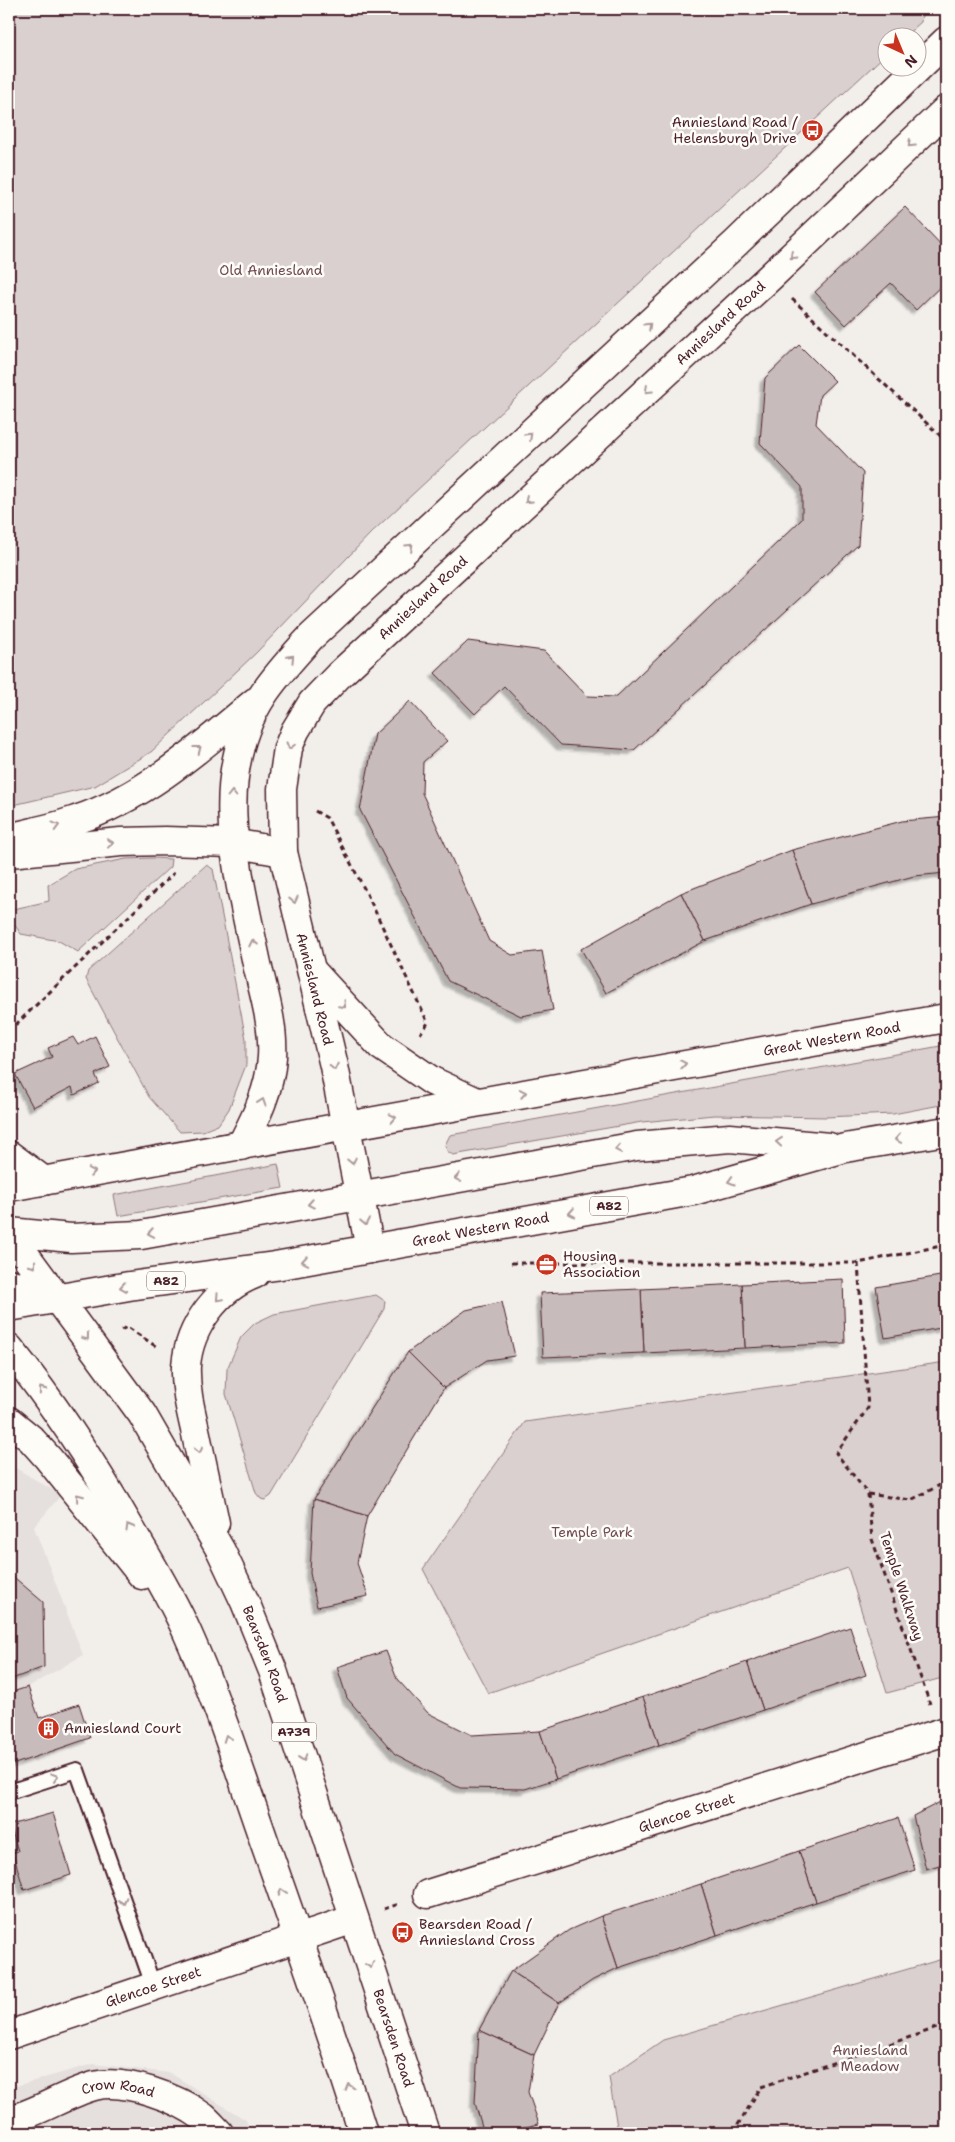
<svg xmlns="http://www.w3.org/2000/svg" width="955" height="2142" viewBox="0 0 955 2142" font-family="'Shantell Sans',sans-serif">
<defs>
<filter id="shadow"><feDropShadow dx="-4.5" dy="4.5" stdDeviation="1" flood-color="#0004"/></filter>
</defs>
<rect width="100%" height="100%" fill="#f2efeb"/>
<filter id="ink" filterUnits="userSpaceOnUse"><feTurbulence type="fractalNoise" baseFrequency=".02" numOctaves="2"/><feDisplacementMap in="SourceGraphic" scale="10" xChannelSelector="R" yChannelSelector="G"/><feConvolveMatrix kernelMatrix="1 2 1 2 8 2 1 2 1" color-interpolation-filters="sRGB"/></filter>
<g filter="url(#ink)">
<g fill="#e5dfdd">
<path d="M 9,1464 L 61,1495 L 34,1527 L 83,1655 L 28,1687 L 9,1693 Z"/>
<path d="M 93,2064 L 170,2073 L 246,2120 L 251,2133 L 9,2133 L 9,2088 Z"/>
</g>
<g fill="#d9d0cf" stroke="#92787d">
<path d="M 9,9 L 923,9 L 921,22 L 904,37 L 888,38 L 887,53 L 371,533 L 256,653 L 151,752 L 95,786 L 9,806 Z"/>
<path d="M 152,858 L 171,859 L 170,867 L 78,952 L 59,941 L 21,934 L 9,917 L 9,910 L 49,901 L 48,885 L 75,869 L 126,859 Z"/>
<path d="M 206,865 L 213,869 L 246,1039 L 246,1065 L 229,1109 L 218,1125 L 203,1131 L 180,1132 L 149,1097 L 86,979 L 88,971 Z"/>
<path d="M 946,1045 L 946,1104 L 893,1114 L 826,1117 L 714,1115 L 642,1122 L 453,1155 L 447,1151 L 445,1145 L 450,1135 Z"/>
<path d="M 278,1164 L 283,1188 L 118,1216 L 114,1195 Z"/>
<path d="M 376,1295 L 385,1301 L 384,1309 L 271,1496 L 265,1500 L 261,1499 L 256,1493 L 226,1394 L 227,1369 L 241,1337 L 255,1323 L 274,1314 Z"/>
<path d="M 946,1362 L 946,1677 L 887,1693 L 848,1568 L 488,1693 L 423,1569 L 525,1422 Z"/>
<path d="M 946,1958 L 946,2133 L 618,2133 L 609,2077 L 663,2040 Z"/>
</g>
<g fill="#c8bbbb" stroke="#4a1f2b" filter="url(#shadow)">
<path d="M 905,207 L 946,250 L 946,281 L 916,310 L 891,283 L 846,325 L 815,292 Z"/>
<path d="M 799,345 L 835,381 L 820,395 L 816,424 L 863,473 L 858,545 L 634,750 L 561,745 L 504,686 L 475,714 L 435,673 L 468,641 L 544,651 L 587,696 L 616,697 L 802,519 L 802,487 L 760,443 L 765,378 Z"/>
<path d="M 410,701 L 447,741 L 423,762 L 422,793 L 489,941 L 512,955 L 542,951 L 553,1010 L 521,1016 L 448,981 L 360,810 L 375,734 Z"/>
<path d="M 946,817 L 946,873 L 914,876 L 811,904 L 792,850 L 902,821 Z"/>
<path d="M 792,850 L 811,904 L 705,941 L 681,893 Z"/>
<path d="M 681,893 L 705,941 L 606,993 L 581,949 Z"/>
<path d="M 95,1036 L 110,1067 L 95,1074 L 99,1083 L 74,1095 L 72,1087 L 33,1107 L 15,1074 L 52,1057 L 48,1048 L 73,1037 L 78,1045 Z"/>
<path d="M 946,1275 L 946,1327 L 885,1338 L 876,1287 Z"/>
<path d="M 843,1279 L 845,1343 L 745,1348 L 742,1284 Z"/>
<path d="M 742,1284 L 745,1348 L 644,1353 L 641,1289 Z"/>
<path d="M 641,1289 L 644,1353 L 543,1357 L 540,1293 Z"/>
<path d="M 502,1302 L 515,1356 L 487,1360 L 444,1388 L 408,1352 L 466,1310 Z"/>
<path d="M 408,1352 L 444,1388 L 367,1516 L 314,1499 Z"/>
<path d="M 314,1499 L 367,1516 L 357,1563 L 368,1596 L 317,1607 L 310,1573 Z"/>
<path d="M 9,1573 L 43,1602 L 44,1667 L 9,1680 Z"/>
<path d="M 850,1627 L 866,1675 L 763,1710 L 747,1662 Z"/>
<path d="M 386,1651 L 397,1679 L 428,1713 L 472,1735 L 540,1731 L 556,1779 L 525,1789 L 460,1788 L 395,1754 L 347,1698 L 337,1667 Z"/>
<path d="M 747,1662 L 763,1710 L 659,1745 L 643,1697 Z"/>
<path d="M 28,1687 L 39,1718 L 79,1704 L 90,1738 L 9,1766 L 9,1693 Z"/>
<path d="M 643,1697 L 659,1745 L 556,1779 L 540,1731 Z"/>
<path d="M 946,1799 L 946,1863 L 926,1869 L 913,1816 Z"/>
<path d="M 53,1813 L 71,1875 L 24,1890 L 13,1853 L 18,1851 L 10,1825 Z"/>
<path d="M 898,1818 L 915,1870 L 816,1902 L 799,1851 Z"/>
<path d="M 799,1851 L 816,1902 L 717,1935 L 701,1884 Z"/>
<path d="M 701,1884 L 717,1935 L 618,1968 L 601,1916 Z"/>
<path d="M 601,1916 L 618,1968 L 593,1980 L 559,2003 L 511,1971 L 569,1930 Z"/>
<path d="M 511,1971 L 559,2003 L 534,2055 L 479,2030 Z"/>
<path d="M 479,2030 L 534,2055 L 528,2092 L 539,2124 L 498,2133 L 484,2133 L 475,2103 Z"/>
</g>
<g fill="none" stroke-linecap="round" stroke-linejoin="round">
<defs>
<path id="lane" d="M 9,1792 L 77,1770 L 153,1985"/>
<g id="street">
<path id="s1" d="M 428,1894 L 946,1731"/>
<path id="s2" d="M 9,2035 L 354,1919"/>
<path id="s3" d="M 9,2120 C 38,2113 65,2094 94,2086 C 125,2078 178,2098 203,2117 C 209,2122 214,2128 219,2133"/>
</g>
<g id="secondary">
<path d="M 9,838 C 31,832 54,828 76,820 C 145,797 200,748 255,702"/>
<path d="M 9,853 L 121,842 L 165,841 L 232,843 L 283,852"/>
<path d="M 313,972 L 381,1046 L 432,1081 L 475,1101"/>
<path d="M 241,1146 C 256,1117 270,1090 272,1057 C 274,1026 264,994 257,964 C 239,876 209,777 263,695 C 277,674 294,656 311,637 L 736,243 L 946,41"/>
<path id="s4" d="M 370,1249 L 334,1066 L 283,852 L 282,789 L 288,748 L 295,731 L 312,703 L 339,675 L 770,277 L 946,110"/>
</g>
<g id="primary">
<path d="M 9,1155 L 44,1181"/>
<path id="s5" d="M 9,1187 L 946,1018"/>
<path d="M 9,1232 L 71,1238 L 141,1235 L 637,1146 L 730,1138 L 829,1147"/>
<path id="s6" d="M 9,1233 L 142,1414 L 221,1551 L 245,1602 L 273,1671 L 425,2133"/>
<path d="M 9,1283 L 53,1297"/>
<path id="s7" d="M 9,1307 L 129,1286 L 275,1266 L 693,1191 L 845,1148 L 946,1131"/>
<path d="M 9,1348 C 55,1405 94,1465 130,1528 C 150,1562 171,1596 187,1632 C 219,1703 242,1779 268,1852 C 301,1946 334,2039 363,2133"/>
<path d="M 9,1421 L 31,1439 L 48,1458 L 142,1575"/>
<path d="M 215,1523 C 209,1494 202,1464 196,1434 C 191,1412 185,1389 186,1366 C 189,1326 218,1288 255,1274"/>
</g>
</defs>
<use href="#lane" stroke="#4a1f2b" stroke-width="18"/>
<use href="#street" stroke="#4a1f2b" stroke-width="31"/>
<use href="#secondary" stroke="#4a1f2b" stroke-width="31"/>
<use href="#primary" stroke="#4a1f2b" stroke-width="31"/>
<g stroke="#4a1f2b" stroke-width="3" stroke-dasharray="5 4" stroke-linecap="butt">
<path d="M 792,299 L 946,441"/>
<path d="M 315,811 L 327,818 L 367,894 L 428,1023 L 420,1034"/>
<path d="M 9,1031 L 174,873"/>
<path d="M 511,1263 L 858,1263 L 946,1245"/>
<path d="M 858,1263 L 868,1408 L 836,1453 L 868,1494"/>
<path d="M 121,1330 L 127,1327 L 157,1347"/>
<path d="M 868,1494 L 872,1539 L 930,1704"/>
<path d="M 868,1494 L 911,1500 L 946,1482"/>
<path d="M 384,1909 L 399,1904"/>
<path d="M 733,2133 L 761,2087 L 946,2025"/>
<path d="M 935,2133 L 946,2130"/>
</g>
<use href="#lane" stroke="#fdfcf7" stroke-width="14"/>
<use href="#street" stroke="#fdfcf7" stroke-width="28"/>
<use href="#secondary" stroke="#fdfcf7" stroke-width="28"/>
<use href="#primary" stroke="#fdfcf7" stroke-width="28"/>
</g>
<defs><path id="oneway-chevron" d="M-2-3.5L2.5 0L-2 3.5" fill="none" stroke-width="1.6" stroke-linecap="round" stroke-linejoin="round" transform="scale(1.25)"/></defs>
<g stroke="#ac999b">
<use href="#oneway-chevron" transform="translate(911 144) rotate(137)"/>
<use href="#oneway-chevron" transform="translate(793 256) rotate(137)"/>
<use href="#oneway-chevron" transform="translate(648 326) rotate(-43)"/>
<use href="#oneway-chevron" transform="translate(648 390) rotate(137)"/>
<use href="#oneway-chevron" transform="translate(529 436) rotate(-43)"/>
<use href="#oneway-chevron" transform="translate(528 500) rotate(137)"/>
<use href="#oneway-chevron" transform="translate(410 547) rotate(-43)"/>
<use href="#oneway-chevron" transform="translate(291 658) rotate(-46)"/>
<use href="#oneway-chevron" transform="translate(290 746) rotate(106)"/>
<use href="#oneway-chevron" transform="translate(198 749) rotate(-38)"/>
<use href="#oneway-chevron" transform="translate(232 794) rotate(-90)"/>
<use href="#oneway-chevron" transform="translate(56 826) rotate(-15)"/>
<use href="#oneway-chevron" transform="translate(110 843) rotate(-6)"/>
<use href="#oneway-chevron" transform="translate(294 900) rotate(77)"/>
<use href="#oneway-chevron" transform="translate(253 943) rotate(-102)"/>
<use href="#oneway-chevron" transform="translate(343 1005) rotate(47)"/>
<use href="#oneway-chevron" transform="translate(683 1064) rotate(-10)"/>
<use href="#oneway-chevron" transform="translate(334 1067) rotate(78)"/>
<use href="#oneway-chevron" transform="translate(523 1093) rotate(-10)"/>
<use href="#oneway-chevron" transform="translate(262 1102) rotate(-71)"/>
<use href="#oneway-chevron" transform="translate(393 1118) rotate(-11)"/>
<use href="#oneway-chevron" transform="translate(898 1139) rotate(170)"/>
<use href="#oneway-chevron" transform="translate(779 1142) rotate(-175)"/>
<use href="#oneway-chevron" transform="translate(618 1149) rotate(170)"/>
<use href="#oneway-chevron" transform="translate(352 1161) rotate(78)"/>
<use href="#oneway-chevron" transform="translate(92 1172) rotate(-10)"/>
<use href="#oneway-chevron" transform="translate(458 1178) rotate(170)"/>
<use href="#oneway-chevron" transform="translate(731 1181) rotate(164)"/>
<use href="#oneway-chevron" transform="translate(311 1204) rotate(170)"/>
<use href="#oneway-chevron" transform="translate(572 1213) rotate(170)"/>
<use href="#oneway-chevron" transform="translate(365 1222) rotate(79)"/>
<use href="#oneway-chevron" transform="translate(151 1233) rotate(170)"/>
<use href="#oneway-chevron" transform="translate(305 1261) rotate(170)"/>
<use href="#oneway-chevron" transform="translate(33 1265) rotate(54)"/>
<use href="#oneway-chevron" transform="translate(123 1287) rotate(171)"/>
<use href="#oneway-chevron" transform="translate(219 1298) rotate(133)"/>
<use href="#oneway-chevron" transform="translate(86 1337) rotate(53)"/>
<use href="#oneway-chevron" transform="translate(42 1390) rotate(-125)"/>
<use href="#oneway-chevron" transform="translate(199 1450) rotate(78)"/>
<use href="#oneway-chevron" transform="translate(79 1497) rotate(-129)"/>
<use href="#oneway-chevron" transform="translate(129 1527) rotate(-120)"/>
<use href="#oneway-chevron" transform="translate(227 1738) rotate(-110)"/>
<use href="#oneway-chevron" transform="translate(303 1758) rotate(71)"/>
<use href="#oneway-chevron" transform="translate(55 1777) rotate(-18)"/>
<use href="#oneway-chevron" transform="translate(282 1892) rotate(-110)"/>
<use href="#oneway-chevron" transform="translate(123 1901) rotate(71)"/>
<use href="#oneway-chevron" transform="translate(370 1965) rotate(71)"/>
<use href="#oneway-chevron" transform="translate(349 2087) rotate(-107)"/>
</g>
</g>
<defs>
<symbol id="bus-disc" viewBox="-11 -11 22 22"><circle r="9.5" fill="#c8321e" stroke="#fdfcf7"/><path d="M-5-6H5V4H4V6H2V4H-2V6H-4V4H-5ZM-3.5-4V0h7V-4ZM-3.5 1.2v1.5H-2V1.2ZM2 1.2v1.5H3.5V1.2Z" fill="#fff"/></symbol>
<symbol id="office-disc" viewBox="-11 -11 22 22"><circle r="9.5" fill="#c8321e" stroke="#fdfcf7"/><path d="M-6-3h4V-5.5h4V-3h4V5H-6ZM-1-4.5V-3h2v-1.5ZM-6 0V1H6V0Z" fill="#fff"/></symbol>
<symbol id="building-disc" viewBox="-11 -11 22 22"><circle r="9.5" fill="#c8321e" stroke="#fdfcf7"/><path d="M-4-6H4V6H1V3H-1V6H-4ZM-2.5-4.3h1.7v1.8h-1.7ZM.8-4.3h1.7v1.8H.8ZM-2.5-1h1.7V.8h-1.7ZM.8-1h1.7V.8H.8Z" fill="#fff"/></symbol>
</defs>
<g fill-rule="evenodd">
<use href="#bus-disc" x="800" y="118" width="25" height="25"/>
<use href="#office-disc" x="534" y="1252" width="25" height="25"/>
<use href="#building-disc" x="36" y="1716" width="25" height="25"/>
<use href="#bus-disc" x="390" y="1920" width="25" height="25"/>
</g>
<g text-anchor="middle" stroke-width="5" stroke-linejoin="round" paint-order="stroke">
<g fill="#fdfcf7" stroke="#806168" stroke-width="1">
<rect x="590" y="1196.5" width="38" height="19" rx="4"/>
<rect x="147" y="1271.5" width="38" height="19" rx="4"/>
<rect x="271.5" y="1722.5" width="45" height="19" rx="4"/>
</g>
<g font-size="12" font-weight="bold" fill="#4a1f2b">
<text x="609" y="1210">A82</text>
<text x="166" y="1285">A82</text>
<text x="294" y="1736">A739</text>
</g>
<g font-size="14" fill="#4a1f2b" stroke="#fdfcf7" text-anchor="start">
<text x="797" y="127" text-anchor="end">Anniesland Road /<tspan x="797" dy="16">Helensburgh Drive</tspan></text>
<text x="563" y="1261">Housing<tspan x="563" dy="16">Association</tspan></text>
<text x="64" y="1733">Anniesland Court</text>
<text x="419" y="1929">Bearsden Road /<tspan x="419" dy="16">Anniesland Cross</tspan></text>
</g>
<g font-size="14" fill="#6e4b54" stroke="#fdfcf7">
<text x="271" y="275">Old Anniesland</text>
<text x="592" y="1537">Temple Park</text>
<text x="870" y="2055">Anniesland<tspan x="870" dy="16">Meadow</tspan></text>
</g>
<g font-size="14" fill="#4a1f2b" stroke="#fdfcf7">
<text dy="5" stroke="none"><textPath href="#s4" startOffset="1120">Anniesland Road</textPath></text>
<text dy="5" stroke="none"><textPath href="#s4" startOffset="715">Anniesland Road</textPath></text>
<text transform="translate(315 989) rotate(76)" y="5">Anniesland Road</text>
<text dy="5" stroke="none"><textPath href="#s5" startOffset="836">Great Western Road</textPath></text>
<text dy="5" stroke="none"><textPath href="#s7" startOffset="478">Great Western Road</textPath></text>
<text transform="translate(902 1586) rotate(72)" y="5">Temple Walkway</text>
<text dy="5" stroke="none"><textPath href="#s6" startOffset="495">Bearsden Road</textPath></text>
<text dy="5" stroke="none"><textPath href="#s1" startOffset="271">Glencoe Street</textPath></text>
<text dy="5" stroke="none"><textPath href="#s2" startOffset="152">Glencoe Street</textPath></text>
<text dy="5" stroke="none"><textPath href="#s6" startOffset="900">Bearsden Road</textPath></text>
<text dy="5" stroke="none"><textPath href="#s3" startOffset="116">Crow Road</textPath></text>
</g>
</g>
<rect width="955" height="2142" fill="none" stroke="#fdfcf7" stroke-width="30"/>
<rect x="15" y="15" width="925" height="2112" fill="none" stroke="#4a1f2b" stroke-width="2" filter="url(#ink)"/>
<g transform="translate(902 52) rotate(136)"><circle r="24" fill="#fdfcf7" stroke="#b5a4a5"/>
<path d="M0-4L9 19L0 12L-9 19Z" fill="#c8321e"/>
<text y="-8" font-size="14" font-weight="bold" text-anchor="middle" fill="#4a1f2b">N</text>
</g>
</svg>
